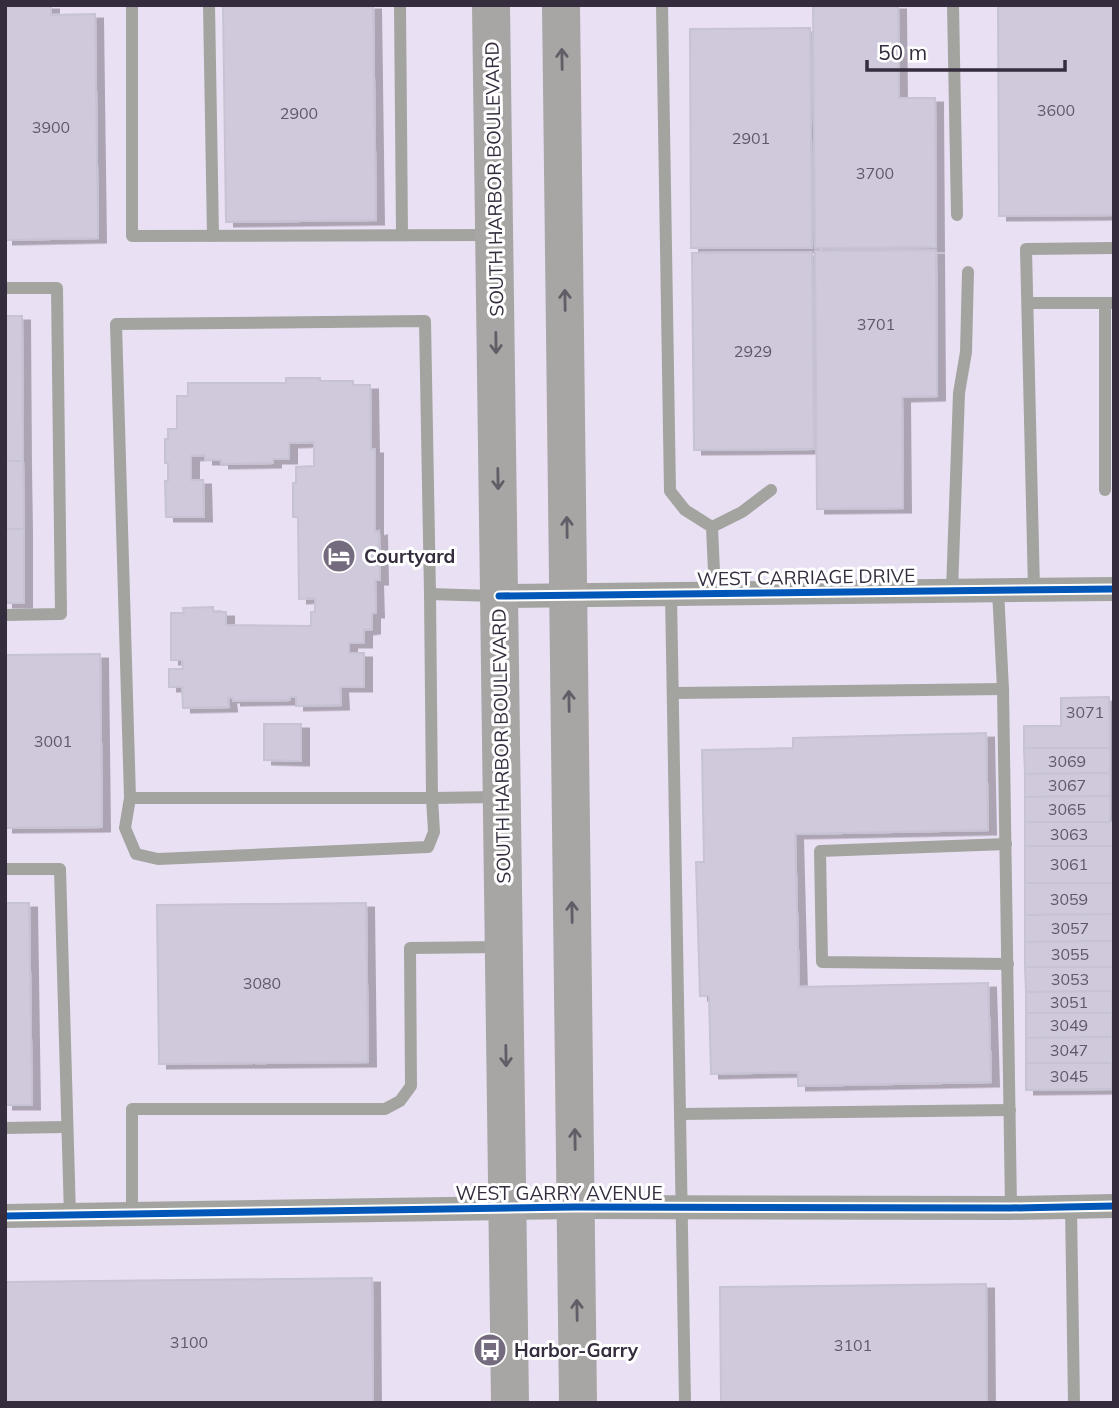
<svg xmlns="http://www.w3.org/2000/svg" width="1119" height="1408" viewBox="0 0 1119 1408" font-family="Mulish,sans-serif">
<defs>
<filter id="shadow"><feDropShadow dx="8" dy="4.5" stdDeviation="0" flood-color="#0004"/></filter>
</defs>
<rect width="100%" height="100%" fill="#eae0f4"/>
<g fill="#cfc9db" stroke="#c7c2d4" stroke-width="2" filter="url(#shadow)">
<path d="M 5,5 L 51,5 L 51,15 L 95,14 L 98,238 L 5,240 Z"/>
<path d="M 223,5 L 373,5 L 376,220 L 226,222 Z"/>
<path d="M 813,5 L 898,5 L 899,98 L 935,98 L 936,247 L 815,248 Z"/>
<path d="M 998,5 L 1114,5 L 1114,215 L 999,216 Z"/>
<path d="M 810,28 L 812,248 L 691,248 L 690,29 Z"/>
<path d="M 936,250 L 937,396 L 902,397 L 903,508 L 817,509 L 815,251 Z"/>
<path d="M 812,252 L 814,449 L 694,450 L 692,253 Z"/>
<path d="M 5,316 L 22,316 L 23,461 L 5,461 Z"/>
<path d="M 286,378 L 320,378 L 320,381 L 353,381 L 353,385 L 370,385 L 371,449 L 375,449 L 375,532 L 379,531 L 380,580 L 375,580 L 376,613 L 372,613 L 372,629 L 364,630 L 364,643 L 349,643 L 349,653 L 364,653 L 364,687 L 340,687 L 341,705 L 296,706 L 296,697 L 290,697 L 290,700 L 233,701 L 233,698 L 228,698 L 229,707 L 183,708 L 182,687 L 169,687 L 169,669 L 183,669 L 182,660 L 171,660 L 171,613 L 184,613 L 183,608 L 213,607 L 213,612 L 226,612 L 226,625 L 311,626 L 311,612 L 315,612 L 315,598 L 299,599 L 298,517 L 293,517 L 293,483 L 296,483 L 296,467 L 314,466 L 314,442 L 289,443 L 289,459 L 273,459 L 273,463 L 221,464 L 221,460 L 205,460 L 205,455 L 191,456 L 191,480 L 203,480 L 204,517 L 166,517 L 165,481 L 168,481 L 168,463 L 165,463 L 165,439 L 168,439 L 168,429 L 177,429 L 177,396 L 188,396 L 188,383 L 286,383 Z"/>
<path d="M 5,461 L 23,461 L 24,529 L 5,529 Z"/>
<rect x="5" y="529" width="19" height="74"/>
<path d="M 100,654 L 102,827 L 5,828 L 5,655 Z"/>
<path d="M 1109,697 L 1110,748 L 1024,748 L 1024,726 L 1061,726 L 1061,698 Z"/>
<path d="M 264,724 L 301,724 L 301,761 L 264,760 Z"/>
<path d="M 986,733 L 988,830 L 795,834 L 799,987 L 988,983 L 991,1082 L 798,1086 L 798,1072 L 711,1074 L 709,996 L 700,996 L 696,862 L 704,862 L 702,750 L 793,748 L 793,738 Z"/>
<path d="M 1024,748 L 1110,748 L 1110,773 L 1025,774 Z"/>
<path d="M 1110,773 L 1110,796 L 1025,797 L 1025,774 Z"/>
<path d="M 1110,796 L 1110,822 L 1025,822 L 1025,797 Z"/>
<rect x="1025" y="822" width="89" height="24"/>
<rect x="1025" y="846" width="89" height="37"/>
<path d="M 1025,883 L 1114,883 L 1114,914 L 1025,915 Z"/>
<path d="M 5,903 L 29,903 L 32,1105 L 5,1105 Z"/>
<path d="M 366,903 L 368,1062 L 159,1064 L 157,905 Z"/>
<path d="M 1114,914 L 1114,941 L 1025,942 L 1025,915 Z"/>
<path d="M 1114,941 L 1114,967 L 1025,967 L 1025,942 Z"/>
<path d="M 1025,967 L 1114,967 L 1114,991 L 1026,992 Z"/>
<path d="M 1112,991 L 1112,1013 L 1026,1013 L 1026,992 Z"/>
<path d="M 1026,1013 L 1112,1013 L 1112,1037 L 1026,1038 Z"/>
<path d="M 1112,1037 L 1112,1063 L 1026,1063 L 1026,1038 Z"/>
<path d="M 1026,1063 L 1112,1063 L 1112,1089 L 1026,1090 Z"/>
<path d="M 372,1278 L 373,1403 L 5,1403 L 5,1282 Z"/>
<path d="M 986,1284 L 987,1403 L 721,1403 L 720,1287 Z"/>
</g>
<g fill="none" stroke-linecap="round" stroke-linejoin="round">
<g stroke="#a3a49f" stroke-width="12">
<path d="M 132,5 L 132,236 L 491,235"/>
<path d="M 209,5 L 213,236"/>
<path d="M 400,5 L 402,235"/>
<path d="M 662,5 L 670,491 L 685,510 L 712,527 L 715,594"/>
<path d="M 953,5 L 957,215"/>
<path d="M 5,288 L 57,288 L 61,614 L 5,615"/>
<path d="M 1028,303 L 1114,303"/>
<path d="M 1105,303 L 1105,490"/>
<path d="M 712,527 L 742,512 L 771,490"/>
<path d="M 998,590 L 1003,689 L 1011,1208"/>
<path d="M 1034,590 L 1026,249 L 1114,248"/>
<path d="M 952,591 L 959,393 L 966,352 L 968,272"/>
<path d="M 430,594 L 432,798 L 498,797"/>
<path d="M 671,594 L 685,1403"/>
<path d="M 674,693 L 1003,689"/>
<path d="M 130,798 L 125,828 L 136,854 L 158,859 L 428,847 L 434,832 L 432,798 L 130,798 L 116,324 L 425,321 L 430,594 L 493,596"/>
<path d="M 1006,844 L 820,851 L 822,962 L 1008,964"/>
<path d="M 5,869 L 60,869 L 70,1215"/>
<path d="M 681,1114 L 1010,1110"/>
<path d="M 5,1128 L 67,1127"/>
<path d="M 1071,1207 L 1074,1403"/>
<path d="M 132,1214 L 132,1109 L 385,1109 L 400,1101 L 411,1086 L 410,948 L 500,947"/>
</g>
<g stroke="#a3a49f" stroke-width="24">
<path d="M 499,596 L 1114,589"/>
<path d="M 5,1216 L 575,1207 L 1011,1208 L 1114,1206"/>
</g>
<g stroke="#a7a6a5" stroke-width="38">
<path d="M 491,5 L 510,1403"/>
<path d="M 561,5 L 578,1403"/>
</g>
<defs>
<g id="cycleway">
<path d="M 499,596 L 1114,589"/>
<path d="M 5,1216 L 575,1207 L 1011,1208 L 1114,1206"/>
</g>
</defs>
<use href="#cycleway" stroke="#fff" stroke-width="11"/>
<use href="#cycleway" stroke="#0057b8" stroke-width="7"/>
</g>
<defs><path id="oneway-shaft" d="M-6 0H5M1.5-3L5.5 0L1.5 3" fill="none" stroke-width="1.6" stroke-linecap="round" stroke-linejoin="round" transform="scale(1.75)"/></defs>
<g stroke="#635d67">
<use href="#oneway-shaft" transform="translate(562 59) rotate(-91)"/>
<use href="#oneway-shaft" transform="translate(565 300) rotate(-91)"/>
<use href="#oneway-shaft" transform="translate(496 343) rotate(89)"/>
<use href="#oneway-shaft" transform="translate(498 479) rotate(89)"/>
<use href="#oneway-shaft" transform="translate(567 527) rotate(-91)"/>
<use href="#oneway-shaft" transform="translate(569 701) rotate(-91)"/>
<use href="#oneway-shaft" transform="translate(572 912) rotate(-91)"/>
<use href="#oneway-shaft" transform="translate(506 1056) rotate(89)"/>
<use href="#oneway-shaft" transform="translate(575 1139) rotate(-91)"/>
<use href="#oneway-shaft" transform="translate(577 1310) rotate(-91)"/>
</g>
<defs>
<symbol id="hotel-disc" viewBox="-11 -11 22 22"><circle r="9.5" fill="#746c7e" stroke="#fff"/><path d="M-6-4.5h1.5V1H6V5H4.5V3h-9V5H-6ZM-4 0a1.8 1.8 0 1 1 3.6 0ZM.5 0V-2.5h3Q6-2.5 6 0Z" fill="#fff"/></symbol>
<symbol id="bus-disc" viewBox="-11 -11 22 22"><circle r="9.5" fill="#746c7e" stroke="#fff"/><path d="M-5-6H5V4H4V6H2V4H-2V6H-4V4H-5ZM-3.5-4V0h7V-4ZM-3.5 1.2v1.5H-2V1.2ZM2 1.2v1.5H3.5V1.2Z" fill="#fff"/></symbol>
</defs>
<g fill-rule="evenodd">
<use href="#hotel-disc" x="320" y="537" width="38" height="38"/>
<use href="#bus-disc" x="471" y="1331" width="38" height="38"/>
</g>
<g text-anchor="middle" stroke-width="6" stroke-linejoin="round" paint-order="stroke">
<g font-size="16" fill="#5f5869">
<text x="1056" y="116">3600</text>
<text x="299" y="119">2900</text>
<text x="51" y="133">3900</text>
<text x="751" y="144">2901</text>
<text x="875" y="179">3700</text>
<text x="876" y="330">3701</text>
<text x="753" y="357">2929</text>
<text x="1085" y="718">3071</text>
<text x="53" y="747">3001</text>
<text x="1067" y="767">3069</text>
<text x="1067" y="791">3067</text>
<text x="1067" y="815">3065</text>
<text x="1069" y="840">3063</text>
<text x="1069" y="870">3061</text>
<text x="1069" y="905">3059</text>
<text x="1070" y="934">3057</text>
<text x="1070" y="960">3055</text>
<text x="1070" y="985">3053</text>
<text x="262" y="989">3080</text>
<text x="1069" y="1008">3051</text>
<text x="1069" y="1031">3049</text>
<text x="1069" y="1056">3047</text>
<text x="1069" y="1082">3045</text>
<text x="189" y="1348">3100</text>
<text x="853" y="1351">3101</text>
</g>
<g font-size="19" fill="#352d3e" stroke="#fff">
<text transform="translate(494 179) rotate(-91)" y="7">SOUTH HARBOR BOULEVARD</text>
<text transform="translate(806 577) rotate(-1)" y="7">WEST CARRIAGE DRIVE</text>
<text transform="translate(501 746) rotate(-91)" y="7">SOUTH HARBOR BOULEVARD</text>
<text x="559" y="1200">WEST GARRY AVENUE</text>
</g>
<g font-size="19" font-weight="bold" fill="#352d3e" stroke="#fff" text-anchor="start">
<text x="364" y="563">Courtyard</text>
<text x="514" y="1357">Harbor-Garry</text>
</g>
</g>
<rect width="1119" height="1408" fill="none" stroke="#352d3e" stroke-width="14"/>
<path d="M867 60v10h198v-10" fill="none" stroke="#352d3e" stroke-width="3.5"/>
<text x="878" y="60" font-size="21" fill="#352d3e" stroke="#ffffff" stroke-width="5" paint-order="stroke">50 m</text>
</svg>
